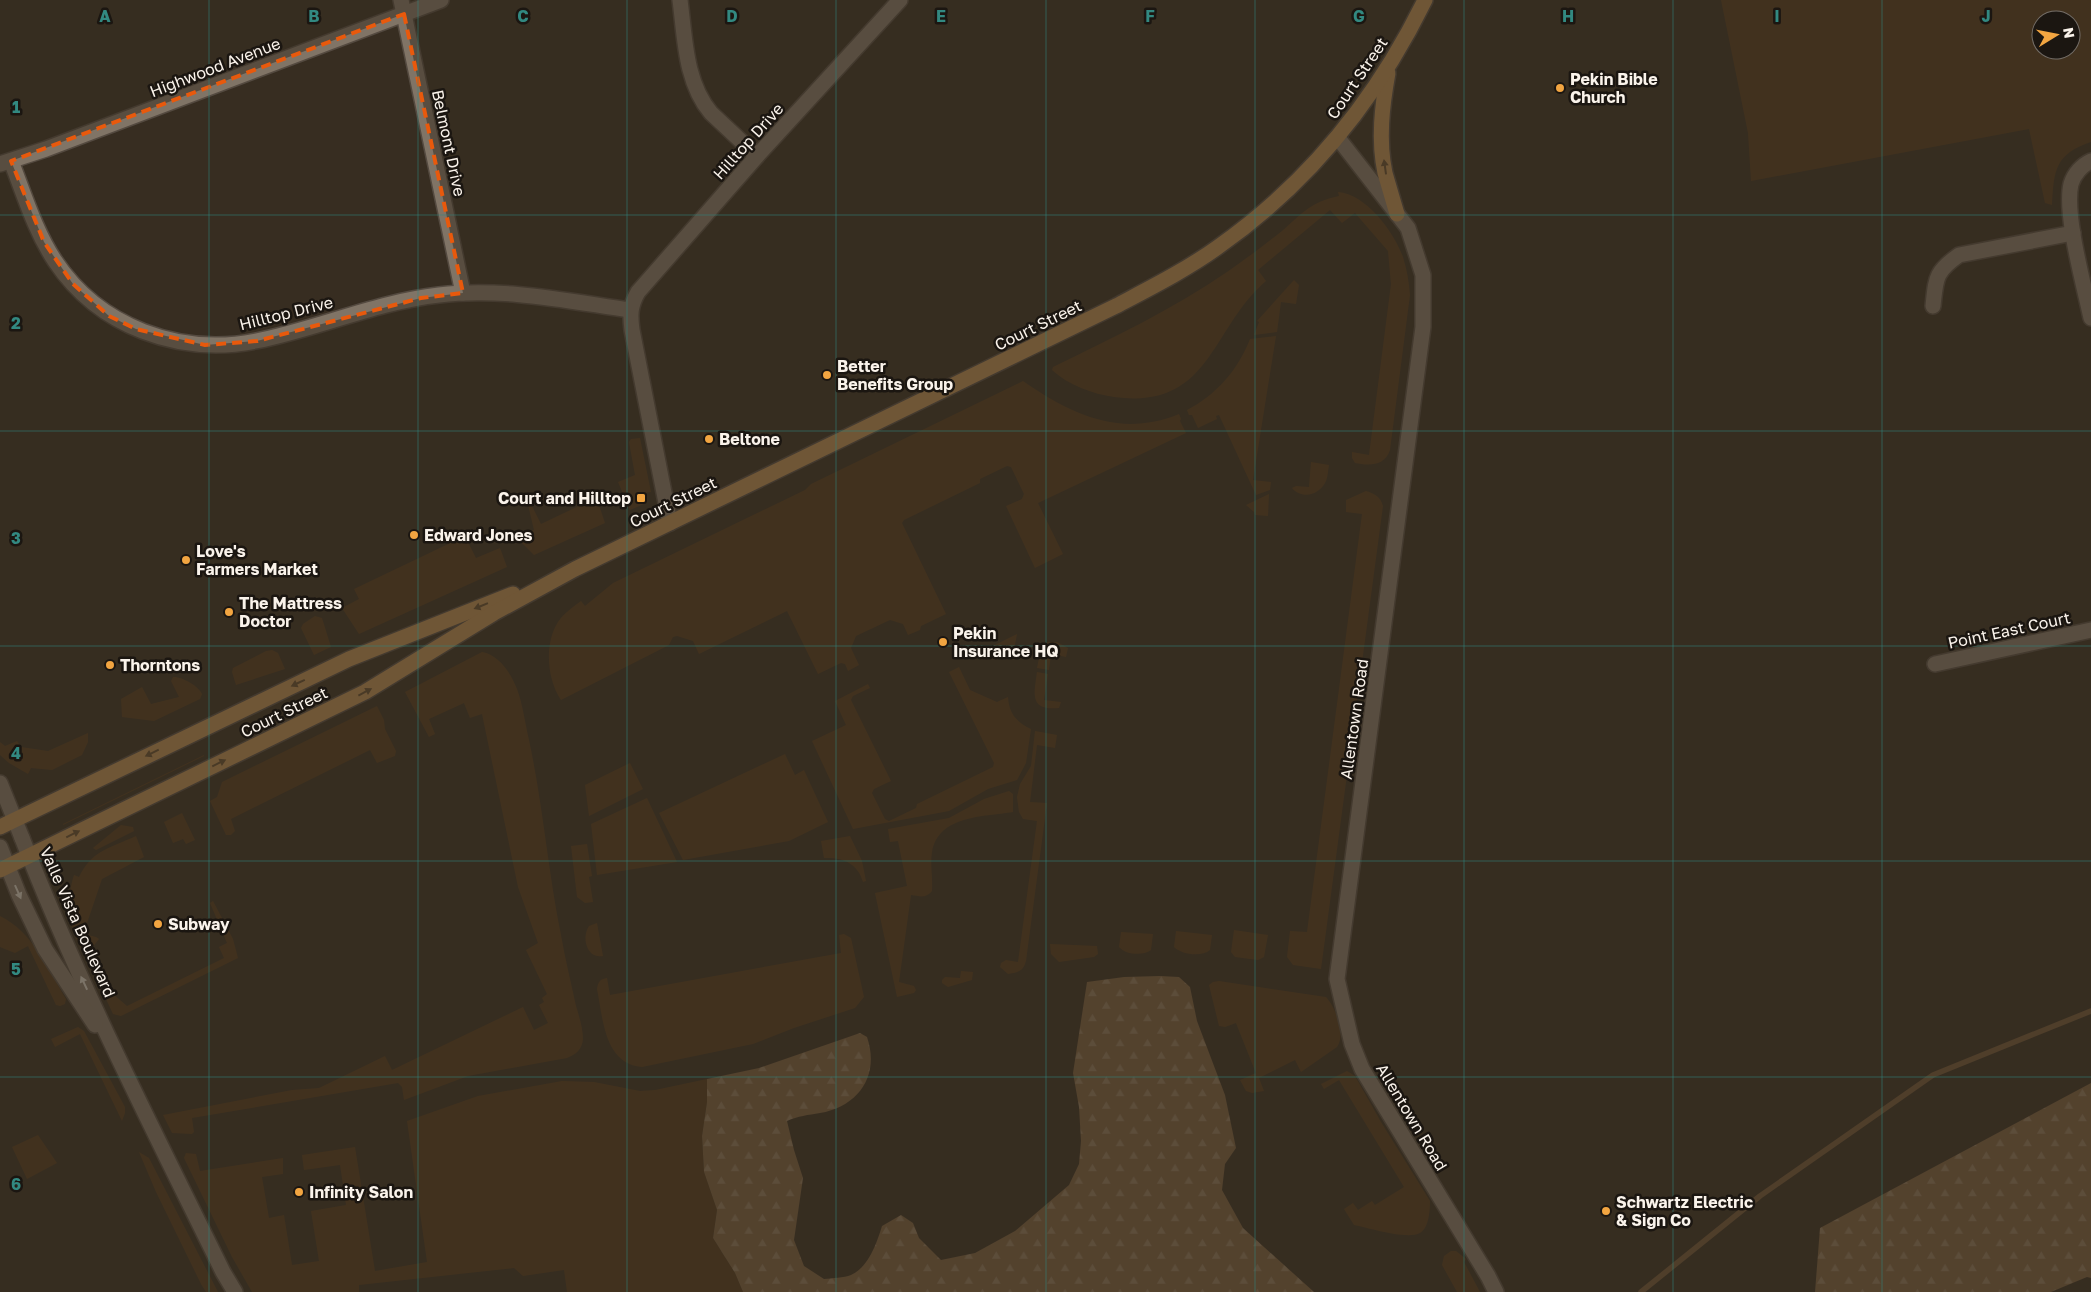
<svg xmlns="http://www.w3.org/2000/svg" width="2091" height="1292" viewBox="0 0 2091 1292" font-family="'Golos Text',sans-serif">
<defs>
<pattern id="forest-firs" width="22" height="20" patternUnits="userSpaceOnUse" patternTransform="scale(1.25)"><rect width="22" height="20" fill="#755b3d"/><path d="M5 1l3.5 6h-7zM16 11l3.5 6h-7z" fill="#8a7359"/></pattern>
</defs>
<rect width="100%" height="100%" fill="#372d21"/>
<g fill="#4f371b" fill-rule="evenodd">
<path d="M 1721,0 L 2091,0 L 2091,142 C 2055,154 2054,170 2052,205 L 2045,203 L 2029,129 L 1751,181 L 1748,133 ZM 2041,20 L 2071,20 L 2071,50 L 2041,50 Z"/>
<path d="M 1338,192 C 1366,194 1394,232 1403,257 C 1407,270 1409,282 1410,295 L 1390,450 C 1385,466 1369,466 1355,463 L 1352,458 L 1352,452 L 1369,455 L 1391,284 L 1388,251 L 1355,213 L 1342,223 L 1330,210 L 1258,270 L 1266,281 C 1210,329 1211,410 1114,397 C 1093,394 1068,385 1052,370 L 1053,367 C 1112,338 1172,310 1227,272 C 1246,259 1264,245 1282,231 C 1303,213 1310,202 1339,196 Z"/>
<path d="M 1294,280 L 1299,285 L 1296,304 L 1281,302 L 1277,332 L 1254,335 L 1259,322 L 1257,321 Z"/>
<path d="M 1276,336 L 1253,480 L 1271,482 L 1270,490 L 1256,495 L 1219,415 L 1216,416 L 1217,419 L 1198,428 L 1192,415 L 1189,415 L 1187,410 C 1216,395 1238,370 1250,339 Z"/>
<path d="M 1023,381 C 1072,415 1121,438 1179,414 L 1181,419 L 1180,421 L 1186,433 L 1038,503 L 1063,554 L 1035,568 L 1006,506 L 1022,499 L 1024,494 L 1011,467 L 1007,466 L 980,479 L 980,483 L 904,520 L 902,523 L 946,614 L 921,626 L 920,630 L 908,635 L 903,624 L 890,620 L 856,636 L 851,648 L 859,665 L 848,671 L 845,664 L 841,663 L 818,674 L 787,611 L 699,654 L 693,641 L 677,636 L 673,637 L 669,645 L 561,700 C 547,679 544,644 558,622 C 564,613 573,607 581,601 L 585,606 L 613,583 L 805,490 L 811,484 Z"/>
<path d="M 640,438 L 651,492 L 645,493 L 646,499 L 644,504 L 630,510 L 618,482 L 635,475 L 629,442 L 631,439 Z"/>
<path d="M 1311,462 L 1329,465 C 1328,470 1328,476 1326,481 C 1320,495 1302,500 1292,488 L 1296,486 L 1309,487 Z"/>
<path d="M 1366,491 C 1375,494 1380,496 1383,506 L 1321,969 L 1293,965 L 1287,957 L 1290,931 L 1307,932 L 1362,514 L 1346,512 L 1346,500 Z"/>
<path d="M 525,492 L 532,496 L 528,498 L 541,524 L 585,503 L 584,501 L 593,497 L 597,499 L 605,523 L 534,555 L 521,542 L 519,535 L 534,530 Z"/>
<path d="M 1269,494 L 1268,516 L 1255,515 L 1254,512 L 1246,505 Z"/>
<path d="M 465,536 L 476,558 L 500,548 L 507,567 L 359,634 L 342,608 L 359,599 L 354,589 Z"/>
<path d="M 315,616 L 322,618 L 331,647 L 314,655 L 301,628 L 303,624 Z"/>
<path d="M 1017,634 L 1013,655 L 1003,659 L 983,651 Z"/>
<path d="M 1047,642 L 1057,642 L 1068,648 L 1066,657 L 1051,654 L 1049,670 L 1037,668 L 1041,648 Z"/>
<path d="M 272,650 L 278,653 L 285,669 L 236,685 L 232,672 L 233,668 L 266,651 Z"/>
<path d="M 482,652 C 499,655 511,673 517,689 C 523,705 525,723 529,740 C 543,805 548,871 561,935 C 565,959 571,982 576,1006 C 579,1016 583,1028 583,1039 C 582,1050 576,1054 567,1058 L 468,1076 L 404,1100 L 402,1087 L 398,1083 L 192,1118 L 194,1132 L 192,1134 L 172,1133 L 163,1115 L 292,1090 L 319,1088 L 385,1056 L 392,1070 L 523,1007 L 534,1030 L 548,1023 L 539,1005 L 544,1002 L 542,998 L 547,994 L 526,950 L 538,943 L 518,887 L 482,714 L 470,718 L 464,703 L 429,719 L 435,734 L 429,737 L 405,692 Z"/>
<path d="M 959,667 L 970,690 L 997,702 L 1008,697 C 1009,713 1016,722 1031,729 L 1026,763 L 1017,780 L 988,789 L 949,811 L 853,829 L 812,741 L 846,725 L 835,701 L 868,684 L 870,688 L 853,696 L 851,700 L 891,781 L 874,789 L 872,793 L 885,819 L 889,821 L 916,808 L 917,804 L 993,767 L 994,763 L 949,672 Z"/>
<path d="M 1037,672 L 1048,674 L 1044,700 L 1061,702 L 1059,708 C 1029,711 1034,694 1037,672 Z"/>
<path d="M 173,677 C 181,676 199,686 202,694 L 200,699 L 154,721 L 122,717 L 121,699 L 142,687 L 151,704 L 179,697 L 171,681 Z"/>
<path d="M 377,706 L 384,720 L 385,729 L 396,751 L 395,756 L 377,763 L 370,750 L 231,819 L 235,831 L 231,835 L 226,835 L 210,801 L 217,797 L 222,782 Z"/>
<path d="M 1035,731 L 1057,735 L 1055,748 L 1037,745 L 1030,802 L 1047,803 L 1026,961 C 1023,972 1018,972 1008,974 L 1000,967 L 1001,963 L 1006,960 L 1018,962 L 1037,821 L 1023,819 L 1019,812 L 1017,797 L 1020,784 L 1031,766 Z"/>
<path d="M 88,733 L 88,742 L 82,755 L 52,770 L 31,768 L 28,774 L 9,763 L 0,755 L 0,742 L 5,746 L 17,741 L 21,747 L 48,751 Z"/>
<path d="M 785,754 L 795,775 L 804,770 L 828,822 L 789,841 L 683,860 L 659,813 Z"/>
<path d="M 204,755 L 204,756 L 63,825 L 63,824 Z"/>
<path d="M 630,763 L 643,789 L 589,816 L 585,785 Z"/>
<path d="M 1009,791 L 1013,794 L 1013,812 C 983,817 939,815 932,852 C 930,864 933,879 932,891 C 925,899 920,896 911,895 L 899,982 L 914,986 L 916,990 L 914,993 L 897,997 L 875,893 L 907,886 L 898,841 L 890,842 L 888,829 L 949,818 L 984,799 Z"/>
<path d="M 647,798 L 677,862 L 597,875 L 591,824 Z"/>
<path d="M 182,813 L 195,840 L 186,844 L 183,839 L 173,843 L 164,822 Z"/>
<path d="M 121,825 L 133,827 L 134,831 L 96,850 L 93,848 Z"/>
<path d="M 136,836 L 144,857 L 102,879 L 84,932 L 84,934 L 96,937 L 99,939 L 91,949 L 84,952 C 68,931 66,899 74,875 L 79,877 C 92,850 110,848 136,836 Z"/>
<path d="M 850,836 L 862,861 L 866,881 L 863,882 C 858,863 842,857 824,858 L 821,841 Z"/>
<path d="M 587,844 L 592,876 L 589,877 L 593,902 L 585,903 L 577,897 L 571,846 Z"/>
<path d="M 213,901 L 233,939 L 238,958 L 121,1016 L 113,1014 L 99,984 L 102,979 L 106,981 L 113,994 L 127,1006 L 224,958 L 219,947 L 227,943 L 210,903 Z"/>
<path d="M 0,916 C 33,932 48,969 66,999 L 65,1004 L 60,1006 L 56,1005 L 28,946 L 15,953 L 0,947 Z"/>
<path d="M 597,923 L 603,956 C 587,959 581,938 589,926 Z"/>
<path d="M 1234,930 L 1268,935 L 1264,957 L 1258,960 L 1235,957 L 1231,952 Z"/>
<path d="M 1176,931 L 1212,935 L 1210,950 C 1202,957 1182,955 1174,947 Z"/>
<path d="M 1121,932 L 1153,934 L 1151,950 C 1143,956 1126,955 1119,947 Z"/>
<path d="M 844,934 L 851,938 L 864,997 L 855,1008 L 794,1028 L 753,1044 L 642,1067 C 604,1064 603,1018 597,989 C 598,982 600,979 607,978 L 610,995 L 841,953 L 839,935 Z"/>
<path d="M 1050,944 L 1097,946 L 1098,954 L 1094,957 L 1059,962 L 1051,954 Z"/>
<path d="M 961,971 L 973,972 L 972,980 L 948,987 L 942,983 L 942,980 L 945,977 L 960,978 Z"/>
<path d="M 1219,981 L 1326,997 C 1336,1008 1346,1034 1337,1047 L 1301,1072 L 1295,1060 L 1259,1078 L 1264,1091 L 1252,1093 L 1246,1091 L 1240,1080 L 1256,1073 L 1236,1023 L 1225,1027 L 1219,1026 L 1209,985 L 1213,982 Z"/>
<path d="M 78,1027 L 84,1031 L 125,1107 L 125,1113 L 122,1121 L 80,1034 L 55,1047 L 51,1039 Z"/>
<path d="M 1347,1071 L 1355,1076 L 1381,1122 L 1430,1201 C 1430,1210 1429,1228 1420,1233 C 1407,1240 1369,1228 1354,1225 L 1344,1209 L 1353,1203 L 1358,1210 L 1372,1201 L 1375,1205 L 1404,1187 L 1339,1080 L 1324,1089 L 1321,1084 Z"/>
<path d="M 707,1079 L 707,1102 L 702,1136 L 704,1172 L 717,1210 L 713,1238 L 735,1273 L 743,1292 L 567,1292 L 564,1270 L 523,1276 L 514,1268 L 359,1285 L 359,1292 L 252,1292 L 232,1257 L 184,1158 L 186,1153 L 196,1154 L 200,1171 L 283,1158 L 283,1174 L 262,1177 L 269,1218 L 284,1215 L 292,1265 L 319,1261 L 311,1211 L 346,1205 L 340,1165 L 304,1170 L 302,1155 L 355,1147 L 375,1271 L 427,1262 L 407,1121 L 478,1096 L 562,1081 L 594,1082 L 640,1091 L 655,1090 Z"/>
<path d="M 38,1135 L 57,1163 L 27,1179 L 12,1147 Z"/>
<path d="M 139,1152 L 149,1158 L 218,1292 L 206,1292 L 201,1284 L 156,1192 Z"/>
<path d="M 1451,1251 L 1456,1251 L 1466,1259 L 1464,1262 L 1480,1292 L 1457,1292 L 1442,1265 L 1444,1256 Z"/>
</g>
<g fill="url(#forest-firs)">
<path d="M 1160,976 L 1179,977 L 1190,987 L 1197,1021 L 1225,1095 L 1236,1148 L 1225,1164 L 1222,1190 L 1243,1228 L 1314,1292 L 743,1292 L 735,1273 L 713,1238 L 717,1210 L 704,1172 L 702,1136 L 707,1102 L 707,1079 L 759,1068 L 860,1033 L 867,1037 C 880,1075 859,1106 820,1113 C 808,1115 798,1116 787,1121 L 794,1150 L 803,1178 L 794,1240 L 804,1266 L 824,1279 C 832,1278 844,1278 851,1275 C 869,1267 877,1242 882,1226 L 901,1215 L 913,1223 L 919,1238 L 941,1260 L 975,1253 L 1015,1231 L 1069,1185 L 1079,1164 L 1081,1141 L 1079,1107 L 1073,1073 L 1087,982 L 1124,977 Z"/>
<path d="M 2091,1083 L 2091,1278 L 2087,1277 L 2051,1292 L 1815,1292 L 1820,1228 Z"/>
</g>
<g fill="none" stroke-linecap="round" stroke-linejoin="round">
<path stroke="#6d5336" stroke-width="5.5" d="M 1641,1292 L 1760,1196 L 1933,1075 L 2091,1011"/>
<defs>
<g id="minor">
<path d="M 401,0 L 463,293"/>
<path d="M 680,0 C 685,38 685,82 711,113 L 757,156"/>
<path d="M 11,161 C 24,194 35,231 55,261 C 99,327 179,356 256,341 C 317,329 376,302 439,295 C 502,287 567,301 630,310"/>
<path d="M 2091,161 C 2082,165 2074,174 2071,184 C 2064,214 2084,285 2091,318"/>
<path d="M 0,164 L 46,149 L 441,0"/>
<path d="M 1933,306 C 1936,278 1935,272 1959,255 L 2073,233"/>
<path d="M 670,523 L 632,330 C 630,315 630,306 638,292 L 757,156 L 900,0"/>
<path d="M 1935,664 L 2091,630"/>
<path d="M 22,838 C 80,987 153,1129 223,1272 L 235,1292"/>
<path d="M 0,847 L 19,895 L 45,949 L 95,1025"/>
</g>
<g id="tertiary">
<path d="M 1338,138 L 1408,228 L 1423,275 L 1423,327 L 1337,979 L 1352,1044 L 1362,1069 L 1488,1276 L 1496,1292"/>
<path d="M 0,783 L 22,838"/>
</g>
<g id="primary">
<path d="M 1388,73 C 1382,106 1378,140 1385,173 C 1389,187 1393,200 1397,214"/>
<path d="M 0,827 L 349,659 L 513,594"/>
<path d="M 0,870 L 365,692 L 494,613 L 575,569 L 1116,306 C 1150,288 1186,270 1218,247 C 1309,183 1376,100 1425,0"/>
</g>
</defs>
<use href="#minor" stroke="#544a40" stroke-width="18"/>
<use href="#tertiary" stroke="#544a40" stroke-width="18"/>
<use href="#primary" stroke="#544a40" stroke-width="18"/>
<use href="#minor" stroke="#807466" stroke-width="15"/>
<use href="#tertiary" stroke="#807466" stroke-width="15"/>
<use href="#primary" stroke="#b48750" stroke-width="15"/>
</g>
<defs><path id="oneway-solid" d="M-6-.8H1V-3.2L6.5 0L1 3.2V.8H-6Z" transform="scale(1.25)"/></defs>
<g fill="#60492d">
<use href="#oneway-solid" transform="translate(1385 167) rotate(-98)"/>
<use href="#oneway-solid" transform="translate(481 606) rotate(158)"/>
<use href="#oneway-solid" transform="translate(298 683) rotate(155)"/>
<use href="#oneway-solid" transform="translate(365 692) rotate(-28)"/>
<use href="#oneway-solid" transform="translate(152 753) rotate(154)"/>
<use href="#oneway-solid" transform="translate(219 763) rotate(-26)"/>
<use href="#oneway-solid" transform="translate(73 834) rotate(-26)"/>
</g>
<g fill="#cfc7bc">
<use href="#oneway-solid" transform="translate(18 892) rotate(66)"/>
<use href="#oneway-solid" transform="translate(84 983) rotate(-115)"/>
</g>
<path d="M0 0H2091V1292H0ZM 404,14 L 463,293 L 421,298 L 257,341 L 205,345 L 136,329 L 109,316 L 73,284 L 44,242 L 11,161 Z" fill="#372d21" fill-opacity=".55" fill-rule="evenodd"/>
<path fill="none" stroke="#e8590c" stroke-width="4" stroke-dasharray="10 6" stroke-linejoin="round" d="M 404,14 L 463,293 L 421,298 L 257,341 L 205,345 L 136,329 L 109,316 L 73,284 L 44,242 L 11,161 Z"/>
<path fill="none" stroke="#328981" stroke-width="1" stroke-opacity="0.55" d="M 209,0 L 209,1292M 418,0 L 418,1292M 627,0 L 627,1292M 836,0 L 836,1292M 1046,0 L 1046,1292M 1255,0 L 1255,1292M 1464,0 L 1464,1292M 1673,0 L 1673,1292M 1882,0 L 1882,1292M 0,215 L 2091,215M 0,431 L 2091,431M 0,646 L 2091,646M 0,861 L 2091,861M 0,1077 L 2091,1077"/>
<g fill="#f2a541" stroke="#1b1611" stroke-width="2">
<circle cx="1560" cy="88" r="5"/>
<circle cx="827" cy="375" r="5"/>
<circle cx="709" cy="439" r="5"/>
<rect x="636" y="493" width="10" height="10" rx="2.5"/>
<circle cx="414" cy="535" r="5"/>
<circle cx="186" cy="560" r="5"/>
<circle cx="229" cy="612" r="5"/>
<circle cx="943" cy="642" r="5"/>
<circle cx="110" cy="665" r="5"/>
<circle cx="158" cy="924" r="5"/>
<circle cx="299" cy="1192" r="5"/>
<circle cx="1606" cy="1211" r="5"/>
</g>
<g text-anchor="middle" stroke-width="5" stroke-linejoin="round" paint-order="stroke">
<g font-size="16" fill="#faf3eb" stroke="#1b1611">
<text transform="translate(215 67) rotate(-21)" y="6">Highwood Avenue</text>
<text transform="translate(1357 78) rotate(-56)" y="6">Court Street</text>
<text transform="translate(748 141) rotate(-48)" y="6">Hilltop Drive</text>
<text transform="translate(449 143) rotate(78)" y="6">Belmont Drive</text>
<text transform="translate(286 313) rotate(-14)" y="6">Hilltop Drive</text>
<text transform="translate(1038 325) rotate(-26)" y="6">Court Street</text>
<text transform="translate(673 502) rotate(-26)" y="6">Court Street</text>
<text transform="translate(2009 630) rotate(-12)" y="6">Point East Court</text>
<text transform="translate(284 712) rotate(-26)" y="6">Court Street</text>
<text transform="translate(1354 719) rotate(-82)" y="6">Allentown Road</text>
<text transform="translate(78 922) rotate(66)" y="6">Valle Vista Boulevard</text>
<text transform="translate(1412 1117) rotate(59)" y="6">Allentown Road</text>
</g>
<g font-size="16" font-weight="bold" fill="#faf3eb" stroke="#1b1611" text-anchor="start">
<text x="1570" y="85">Pekin Bible<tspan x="1570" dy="18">Church</tspan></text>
<text x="837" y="372">Better<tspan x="837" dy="18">Benefits Group</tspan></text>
<text x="719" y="445">Beltone</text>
<text x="631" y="504" text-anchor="end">Court and Hilltop</text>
<text x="424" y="541">Edward Jones</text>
<text x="196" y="557">Love's<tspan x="196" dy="18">Farmers Market</tspan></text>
<text x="239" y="609">The Mattress<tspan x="239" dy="18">Doctor</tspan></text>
<text x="953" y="639">Pekin<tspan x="953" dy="18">Insurance HQ</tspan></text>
<text x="120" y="671">Thorntons</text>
<text x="168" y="930">Subway</text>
<text x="309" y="1198">Infinity Salon</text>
<text x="1616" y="1208">Schwartz Electric<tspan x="1616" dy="18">&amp; Sign Co</tspan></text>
</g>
</g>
<g font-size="16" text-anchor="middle" font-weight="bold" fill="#328981" stroke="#1b1611" stroke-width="5" stroke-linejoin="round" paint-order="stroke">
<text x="105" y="22">A</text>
<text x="314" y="22">B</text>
<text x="523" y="22">C</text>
<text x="732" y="22">D</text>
<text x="941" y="22">E</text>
<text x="1150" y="22">F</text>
<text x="1359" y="22">G</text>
<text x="1568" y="22">H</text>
<text x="1777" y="22">I</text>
<text x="1986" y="22">J</text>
<text x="16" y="113">1</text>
<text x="16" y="329">2</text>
<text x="16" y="544">3</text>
<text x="16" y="759">4</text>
<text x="16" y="975">5</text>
<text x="16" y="1190">6</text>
</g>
<g transform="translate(2056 35) rotate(80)"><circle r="24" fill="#1b1611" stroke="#746e68"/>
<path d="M0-4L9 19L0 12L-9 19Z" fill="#f2a541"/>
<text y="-8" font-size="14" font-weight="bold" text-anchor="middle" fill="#faf3eb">N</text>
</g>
</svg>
